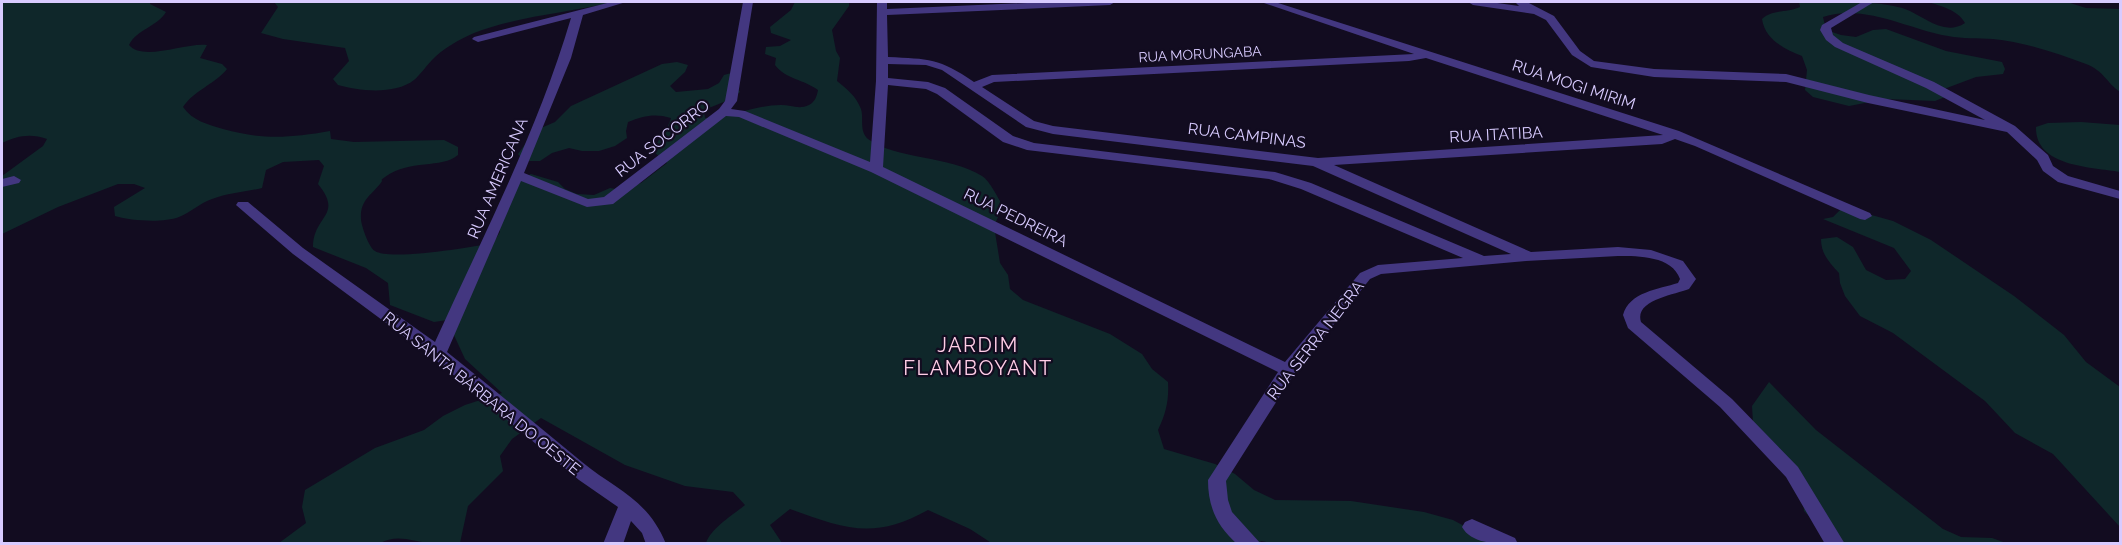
<svg xmlns="http://www.w3.org/2000/svg" width="2122" height="545" viewBox="0 0 2122 545" font-family="Raleway,sans-serif">
<rect width="100%" height="100%" fill="#120c20"/>
<g fill="#0f272a">
<path d="M 2,2 L 150,2 L 150,4 L 166,12 C 157,27 137,29 129,45 C 143,62 187,42 207,45 L 200,58 L 222,64 L 227,69 C 214,85 194,90 183,107 C 193,121 207,124 223,129 C 262,140 290,138 330,131 L 331,139 L 354,142 L 444,140 L 458,147 L 458,155 C 442,169 409,159 385,177 C 378,182 385,178 380,184 C 370,196 360,201 361,219 C 361,225 369,248 375,251 C 389,261 473,247 493,243 L 500,232 L 500,222 L 515,182 L 531,174 L 558,182 L 565,189 L 577,194 L 594,195 L 610,188 L 621,190 L 641,183 L 667,163 L 654,152 C 657,138 668,130 671,118 C 655,113 643,116 628,122 L 626,131 L 627,138 L 615,146 L 599,151 L 582,151 L 569,148 L 552,153 L 540,161 L 524,161 L 518,154 L 531,136 L 541,128 L 555,122 L 571,106 L 662,64 L 677,62 L 688,65 L 685,72 L 670,86 L 676,92 L 708,89 L 719,83 L 724,75 L 738,71 L 736,85 L 740,92 L 731,99 L 704,110 L 705,118 C 731,118 754,105 781,105 C 791,105 799,110 809,105 C 815,102 817,96 818,90 C 803,79 787,80 775,65 L 776,58 L 765,54 L 766,47 L 780,46 L 791,40 L 771,33 L 770,27 L 791,10 L 795,2 L 849,2 L 849,6 L 832,30 L 836,51 L 840,58 L 837,81 C 847,89 856,96 861,109 C 864,119 859,131 868,139 C 895,159 950,156 982,176 C 990,181 997,197 1003,206 L 994,226 L 1000,263 L 1008,275 L 1010,289 L 1023,300 L 1110,334 L 1142,354 L 1152,369 L 1168,382 C 1169,401 1166,413 1158,430 L 1164,449 L 1215,464 L 1235,474 L 1254,490 L 1275,500 L 1351,501 L 1424,512 L 1453,520 L 1496,543 L 1277,544 L 1261,541 L 1259,544 L 993,544 L 970,529 L 928,510 C 874,540 845,529 790,509 L 770,525 L 782,543 L 706,543 C 711,528 733,515 745,505 L 733,492 L 685,486 L 625,465 L 541,418 L 512,439 L 500,456 L 503,471 L 468,506 L 460,543 C 450,543 440,544 431,543 C 412,542 397,533 379,544 L 279,543 L 306,523 L 302,507 L 305,490 L 375,448 L 424,430 L 443,416 L 465,405 L 502,393 L 465,359 L 447,320 L 434,322 L 390,305 L 388,283 L 366,268 L 313,247 C 313,215 344,216 318,184 L 324,166 L 319,160 L 283,162 L 266,170 L 262,188 C 245,192 228,193 212,199 C 200,203 191,212 179,217 C 163,223 132,221 115,216 L 114,207 L 145,188 L 134,184 L 118,184 L 58,207 L 2,234 L 2,176 L 43,146 L 47,139 C 30,133 17,136 2,143 Z"/>
<path d="M 274,2 L 613,2 C 567,13 518,16 474,33 C 460,39 442,49 432,60 C 426,66 420,75 414,80 C 395,95 359,91 338,85 L 333,79 L 349,61 L 345,48 L 283,39 L 261,33 L 278,7 Z"/>
<path d="M 1799,2 C 1825,0 1881,1 1905,9 C 1924,16 1944,37 1965,23 C 1958,10 1941,6 1928,2 L 2067,2 L 2086,8 L 2120,9 L 2120,92 C 2106,82 2104,71 2086,64 C 2057,53 2024,42 1993,39 C 1978,38 1963,39 1948,36 C 1908,29 1863,3 1823,17 L 1826,30 L 1841,35 L 1856,37 L 1873,30 L 1886,29 L 1946,51 L 2002,62 L 2005,69 L 2003,74 L 1976,77 L 1944,89 L 1945,97 L 1935,101 L 1886,99 L 1849,106 L 1813,97 L 1805,90 L 1807,70 L 1802,56 C 1785,49 1765,40 1762,19 C 1773,9 1787,13 1800,7 Z"/>
<path d="M 2081,122 L 2120,125 L 2120,172 C 2092,167 2035,167 2036,127 L 2048,123 Z"/>
<path d="M 1843,207 L 1893,221 L 1931,240 L 2014,296 L 2064,335 L 2086,362 L 2120,387 L 2120,527 L 2053,454 L 2015,433 L 1985,401 L 1893,333 L 1860,316 L 1845,296 L 1840,283 L 1839,273 C 1829,262 1821,254 1821,239 L 1837,237 L 1853,247 L 1866,270 L 1886,280 L 1905,279 L 1911,271 L 1894,248 L 1823,219 L 1833,217 Z"/>
<path d="M 1769,382 L 1816,430 L 1943,529 L 1961,537 L 1992,538 L 2006,543 L 1835,543 L 1804,511 L 1802,488 L 1753,422 L 1752,406 Z"/>
</g>
<g fill="none" stroke-linecap="round" stroke-linejoin="round">
<g fill="#433780" fill-rule="evenodd">
<path d="M 611,2 L 626,2 L 583,15 L 571,58 L 524,173 L 588,199 L 604,197 L 719,109 L 725,101 L 743,2 L 753,2 L 737,101 L 731,109 L 745,111 L 870,162 L 876,81 L 877,2 L 887,2 L 887,9 L 1050,2 L 1115,2 L 1110,5 L 887,15 L 888,57 C 929,59 939,58 974,82 L 992,75 L 1414,54 L 1261,2 L 1275,2 L 1679,131 L 1870,213 L 1872,216 L 1865,220 L 1860,219 L 1695,146 L 1675,139 L 1662,144 L 1334,165 L 1531,252 L 1618,247 L 1651,250 L 1683,261 L 1696,279 L 1689,289 C 1674,295 1634,300 1641,322 L 1732,399 L 1798,467 L 1845,544 L 1825,544 L 1786,477 L 1720,407 L 1628,328 L 1623,315 C 1629,292 1659,289 1678,283 L 1680,279 C 1672,256 1639,256 1618,256 L 1526,261 L 1381,274 L 1370,279 L 1294,374 L 1226,481 L 1228,500 L 1232,512 L 1261,544 L 1237,544 C 1217,526 1208,507 1208,480 L 1278,372 L 871,172 L 739,117 L 726,116 L 613,204 L 587,207 L 521,181 L 447,352 C 492,388 537,425 582,462 C 616,490 648,499 666,544 L 646,544 L 642,533 L 631,521 L 623,544 L 603,544 L 618,507 L 579,480 L 432,357 L 293,254 L 236,205 L 238,202 L 248,202 L 303,248 L 435,342 C 483,236 538,130 571,18 L 478,42 L 472,39 L 474,37 ZM 1426,58 L 1663,135 L 1318,158 L 1053,126 L 1034,121 L 982,87 L 994,82 L 1409,61 ZM 888,64 L 926,65 L 942,70 L 1026,127 L 1053,134 L 1313,166 L 1511,254 L 1484,256 L 1311,183 L 1275,172 L 1034,143 L 1013,136 L 945,88 L 928,82 L 888,78 ZM 888,85 L 926,89 L 937,94 L 1003,142 L 1027,150 L 1269,179 L 1301,189 L 1463,258 L 1378,265 L 1360,273 L 1285,362 L 883,167 Z"/>
<path d="M 1468,2 L 1490,2 L 1519,6 L 1515,2 L 1527,2 L 1554,16 L 1580,51 L 1594,61 L 1654,69 L 1786,74 L 1869,95 L 1985,120 L 1926,88 L 1835,47 L 1826,40 L 1820,30 L 1822,25 L 1862,2 L 1874,2 L 1831,28 L 1833,35 L 1843,43 L 1934,82 L 2015,126 L 2048,155 L 2053,166 L 2068,176 L 2120,191 L 2120,199 L 2058,182 L 2043,171 L 2037,160 L 2007,132 L 1868,103 L 1786,82 L 1654,77 L 1591,67 L 1572,55 L 1546,20 L 1534,14 L 1473,5 Z"/>
<path d="M 14,176 L 21,180 L 19,183 L 2,187 L 2,179 Z"/>
<path d="M 1472,519 L 1515,538 L 1518,544 C 1500,544 1472,545 1462,527 L 1465,522 Z"/>
</g>
</g>
<g text-anchor="middle" stroke-width="4.5" stroke-linejoin="round" paint-order="stroke">
<g font-size="14" fill="#d8cbff" stroke="#120c20">
<text transform="translate(1200 54) rotate(-3)" y="5">RUA MORUNGABA</text>
</g>
<g font-size="16" fill="#d8cbff" stroke="#120c20">
<text transform="translate(1574 84) rotate(18)" y="6">RUA MOGI MIRIM</text>
<text transform="translate(1496 134) rotate(-3)" y="6">RUA ITATIBA</text>
<text transform="translate(1247 135) rotate(7)" y="6">RUA CAMPINAS</text>
<text transform="translate(662 138) rotate(-38)" y="6">RUA SOCORRO</text>
<text transform="translate(497 178) rotate(-67)" y="6">RUA AMERICANA</text>
<text transform="translate(1016 217) rotate(26)" y="6">RUA PEDREIRA</text>
<text transform="translate(1315 340) rotate(-52)" y="6">RUA SERRA NEGRA</text>
<text transform="translate(482 393) rotate(39)" y="6">RUA SANTA BÁRBARA DO OESTE</text>
</g>
<g font-size="20" letter-spacing="1.5" fill="#ffcde6" stroke="#120c20">
<text x="978" y="352">JARDIM<tspan x="978" dy="23">FLAMBOYANT</tspan></text>
</g>
</g>
<rect width="2122" height="545" fill="none" stroke="#d8cbff" stroke-width="6"/>
</svg>
